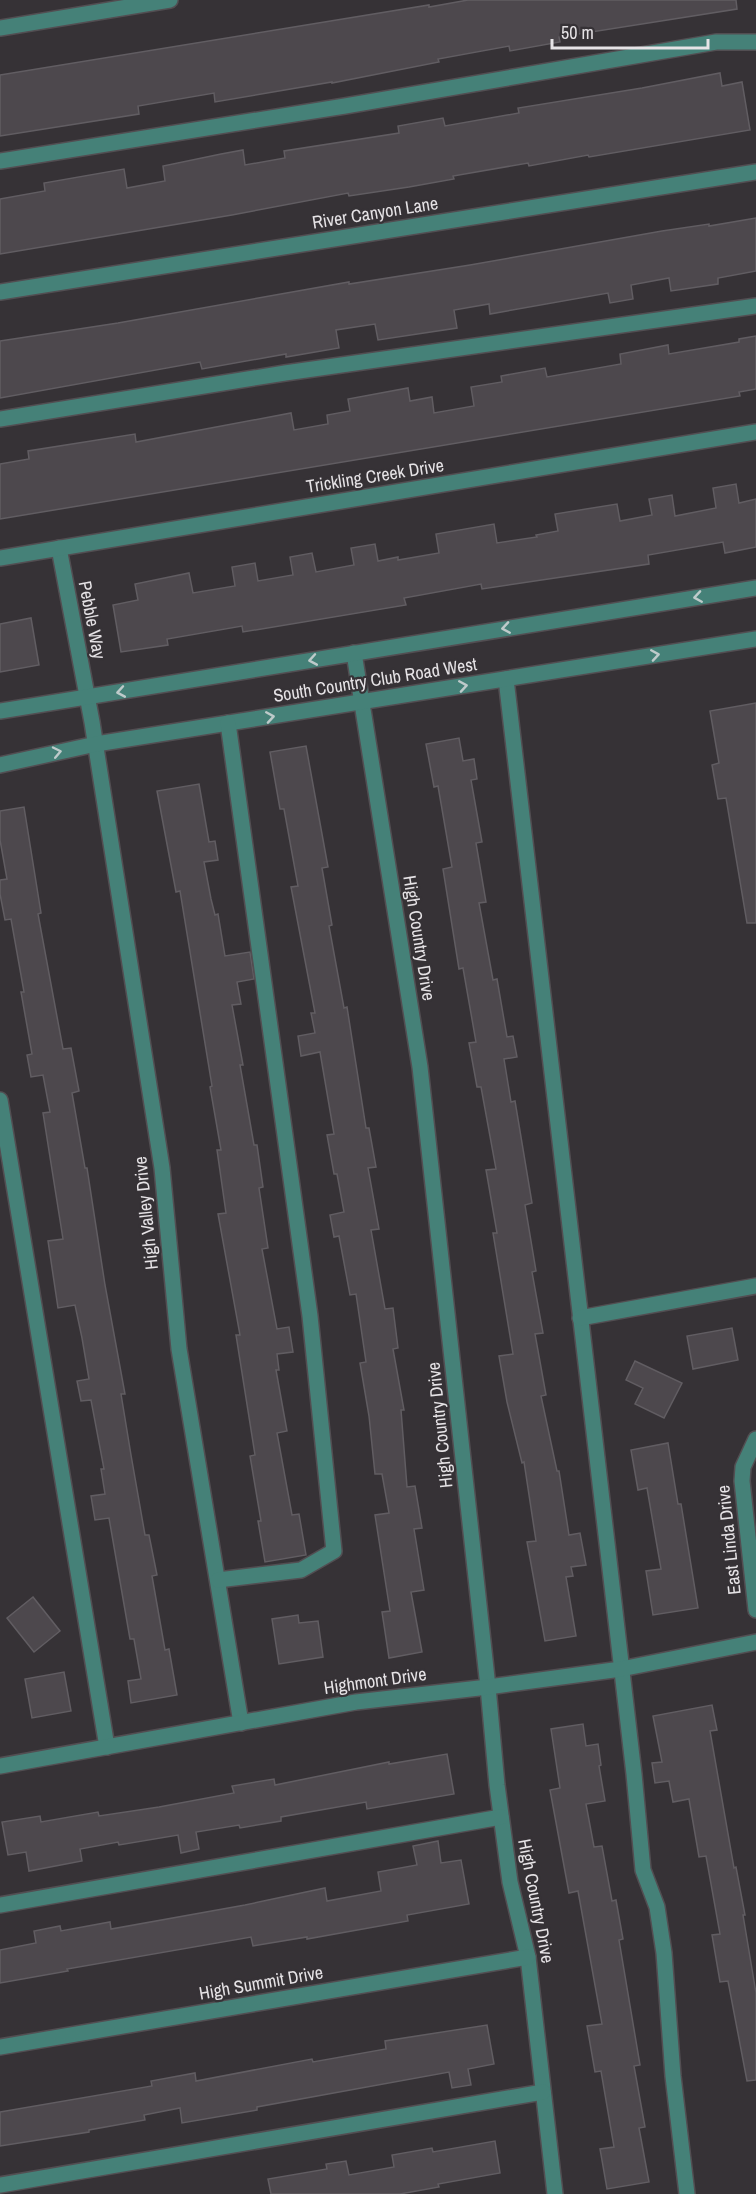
<svg xmlns="http://www.w3.org/2000/svg" width="756" height="2194" viewBox="0 0 756 2194" font-family="'Archivo Narrow',sans-serif">
<rect width="100%" height="100%" fill="#363236"/>
<g fill="#4d484d" stroke="#615d62" stroke-width="1.5">
<path d="M 468,0 L 736,0 L 737,9 L 559,37 L 560,42 L 510,51 L 509,46 L 438,59 L 439,62 L 332,83 L 332,82 L 215,102 L 214,93 L 138,106 L 139,114 L 0,136 L 0,75 L 429,5 L 429,7 Z"/>
<path d="M 720,73 L 722,86 L 742,82 L 750,130 L 589,157 L 588,155 L 529,166 L 528,163 L 453,176 L 454,179 L 409,187 L 349,196 L 348,193 L 232,215 L 0,254 L 0,199 L 45,191 L 44,183 L 124,169 L 127,188 L 165,181 L 163,166 L 221,154 L 243,150 L 245,165 L 285,158 L 284,151 L 399,133 L 398,126 L 443,118 L 445,126 L 519,113 L 518,108 L 642,88 Z"/>
<path d="M 756,218 L 756,271 L 718,278 L 718,284 L 671,291 L 669,278 L 631,285 L 633,299 L 610,303 L 608,293 L 490,314 L 489,304 L 454,310 L 457,328 L 378,340 L 375,324 L 336,330 L 339,348 L 286,357 L 286,354 L 202,369 L 200,362 L 0,398 L 0,341 L 118,323 L 349,282 L 349,284 L 470,265 L 662,231 L 709,224 L 709,226 Z"/>
<path d="M 756,336 L 756,389 L 739,392 L 740,396 L 0,519 L 0,464 L 29,459 L 28,451 L 135,434 L 136,442 L 291,413 L 294,430 L 328,424 L 327,415 L 350,411 L 348,399 L 408,388 L 410,401 L 432,397 L 434,413 L 474,406 L 471,387 L 502,382 L 501,376 L 545,368 L 547,377 L 621,364 L 620,354 L 668,345 L 669,354 L 739,342 L 739,339 Z"/>
<path d="M 736,484 L 739,503 L 756,499 L 756,547 L 725,553 L 723,542 L 648,555 L 649,564 L 482,589 L 481,584 L 404,598 L 406,605 L 243,632 L 242,626 L 167,639 L 168,645 L 121,652 L 113,605 L 138,600 L 135,584 L 189,573 L 193,593 L 235,586 L 232,567 L 255,563 L 258,581 L 293,575 L 290,557 L 312,553 L 316,572 L 354,565 L 351,548 L 375,544 L 378,561 L 398,557 L 398,560 L 439,553 L 436,534 L 494,524 L 497,543 L 537,537 L 536,535 L 558,531 L 555,514 L 617,504 L 620,521 L 652,515 L 649,499 L 672,495 L 675,516 L 716,508 L 713,488 Z"/>
<path d="M 31,618 L 39,665 L 0,672 L 0,624 Z"/>
<path d="M 756,703 L 756,923 L 747,923 L 726,798 L 718,799 L 712,765 L 719,763 L 710,711 Z"/>
<path d="M 459,738 L 463,761 L 474,759 L 477,779 L 471,780 L 482,842 L 476,843 L 486,902 L 479,903 L 493,980 L 497,979 L 507,1037 L 513,1036 L 517,1057 L 504,1059 L 511,1102 L 515,1101 L 532,1203 L 525,1205 L 536,1271 L 532,1272 L 543,1333 L 535,1334 L 546,1395 L 541,1396 L 557,1471 L 559,1471 L 569,1535 L 580,1533 L 586,1565 L 571,1567 L 573,1576 L 566,1577 L 576,1636 L 545,1641 L 527,1542 L 536,1541 L 524,1462 L 522,1463 L 507,1402 L 499,1356 L 513,1354 L 493,1233 L 497,1233 L 486,1170 L 496,1169 L 481,1087 L 477,1087 L 469,1043 L 476,1042 L 463,968 L 459,969 L 443,869 L 452,867 L 438,786 L 434,787 L 426,744 Z"/>
<path d="M 306,746 L 328,867 L 322,868 L 332,925 L 329,926 L 344,1008 L 347,1007 L 366,1128 L 369,1128 L 376,1167 L 368,1168 L 379,1229 L 371,1230 L 385,1309 L 393,1308 L 398,1348 L 393,1349 L 404,1410 L 401,1410 L 407,1487 L 415,1486 L 422,1528 L 414,1529 L 424,1590 L 411,1592 L 422,1652 L 389,1658 L 382,1612 L 390,1611 L 375,1515 L 389,1513 L 382,1474 L 375,1474 L 369,1416 L 360,1363 L 366,1362 L 356,1294 L 350,1295 L 339,1236 L 334,1237 L 330,1215 L 344,1212 L 337,1174 L 334,1174 L 327,1135 L 334,1134 L 320,1052 L 301,1056 L 298,1036 L 315,1033 L 311,1013 L 315,1013 L 291,887 L 298,886 L 284,809 L 280,809 L 270,752 Z"/>
<path d="M 199,784 L 209,842 L 215,841 L 218,860 L 204,862 L 211,899 L 215,915 L 218,914 L 225,956 L 250,952 L 254,979 L 237,982 L 241,1004 L 232,1005 L 243,1065 L 240,1065 L 254,1145 L 257,1145 L 263,1187 L 259,1188 L 268,1248 L 262,1249 L 277,1329 L 289,1327 L 293,1352 L 277,1354 L 279,1370 L 276,1370 L 287,1431 L 277,1433 L 292,1515 L 299,1514 L 306,1555 L 265,1562 L 258,1521 L 261,1521 L 250,1456 L 255,1455 L 236,1335 L 240,1335 L 218,1214 L 226,1213 L 217,1150 L 221,1150 L 210,1087 L 212,1086 L 180,891 L 176,892 L 157,791 Z"/>
<path d="M 24,807 L 41,913 L 38,914 L 63,1049 L 71,1048 L 79,1091 L 72,1093 L 85,1168 L 87,1168 L 105,1285 L 125,1394 L 121,1394 L 131,1455 L 145,1535 L 149,1535 L 157,1575 L 152,1576 L 165,1650 L 169,1649 L 177,1695 L 131,1703 L 128,1681 L 141,1679 L 134,1639 L 130,1639 L 109,1518 L 95,1520 L 91,1496 L 105,1494 L 101,1469 L 104,1469 L 91,1400 L 81,1401 L 77,1381 L 89,1379 L 82,1338 L 75,1305 L 58,1308 L 48,1241 L 63,1239 L 43,1113 L 50,1112 L 43,1075 L 31,1077 L 27,1055 L 32,1054 L 21,992 L 24,992 L 11,919 L 5,920 L 0,894 L 0,880 L 7,879 L 0,840 L 0,811 Z"/>
<path d="M 732,1328 L 738,1360 L 693,1369 L 687,1336 Z"/>
<path d="M 635,1361 L 682,1383 L 664,1418 L 635,1404 L 643,1388 L 626,1380 Z"/>
<path d="M 668,1443 L 678,1504 L 681,1504 L 698,1608 L 653,1615 L 646,1571 L 661,1569 L 647,1488 L 638,1490 L 631,1450 Z"/>
<path d="M 33,1597 L 60,1631 L 34,1652 L 7,1618 Z"/>
<path d="M 298,1615 L 299,1623 L 318,1621 L 323,1657 L 279,1664 L 272,1619 Z"/>
<path d="M 64,1672 L 71,1711 L 32,1718 L 25,1679 Z"/>
<path d="M 712,1705 L 717,1730 L 710,1731 L 734,1868 L 736,1867 L 745,1915 L 743,1915 L 756,1993 L 756,2080 L 747,2081 L 728,1981 L 720,1982 L 712,1935 L 720,1934 L 706,1856 L 699,1857 L 689,1799 L 673,1802 L 669,1781 L 655,1783 L 652,1763 L 662,1762 L 653,1716 Z"/>
<path d="M 583,1724 L 586,1746 L 598,1744 L 601,1765 L 599,1766 L 605,1801 L 586,1804 L 594,1847 L 602,1846 L 612,1901 L 616,1900 L 623,1939 L 619,1940 L 640,2065 L 634,2066 L 645,2127 L 639,2128 L 649,2182 L 607,2189 L 600,2149 L 614,2147 L 601,2071 L 595,2072 L 587,2026 L 602,2024 L 578,1891 L 569,1893 L 550,1790 L 560,1788 L 551,1729 Z"/>
<path d="M 447,1754 L 454,1794 L 367,1809 L 366,1802 L 281,1817 L 281,1821 L 240,1828 L 239,1825 L 196,1832 L 199,1849 L 181,1853 L 178,1835 L 119,1845 L 118,1842 L 80,1849 L 82,1861 L 29,1871 L 26,1852 L 8,1855 L 2,1822 L 40,1816 L 41,1822 L 98,1812 L 99,1816 L 159,1807 L 234,1793 L 232,1786 L 274,1779 L 275,1785 L 389,1762 L 389,1764 Z"/>
<path d="M 438,1841 L 441,1863 L 461,1860 L 469,1904 L 407,1915 L 408,1921 L 307,1939 L 307,1937 L 253,1946 L 251,1937 L 67,1969 L 68,1971 L 0,1983 L 0,1950 L 36,1943 L 34,1931 L 60,1926 L 61,1931 L 110,1922 L 111,1929 L 245,1905 L 325,1888 L 327,1901 L 381,1891 L 378,1872 L 417,1865 L 413,1846 Z"/>
<path d="M 487,2025 L 494,2064 L 468,2069 L 471,2085 L 452,2088 L 449,2072 L 257,2107 L 257,2110 L 182,2123 L 180,2108 L 144,2115 L 145,2120 L 89,2130 L 89,2132 L 0,2146 L 0,2112 L 152,2086 L 151,2081 L 195,2073 L 196,2081 L 312,2059 L 313,2062 L 386,2049 L 385,2041 Z"/>
<path d="M 495,2141 L 500,2173 L 438,2184 L 439,2187 L 400,2194 L 271,2194 L 268,2179 L 327,2169 L 326,2164 L 346,2161 L 349,2175 L 394,2167 L 392,2155 L 432,2148 L 433,2152 Z"/>
</g>
<g fill="none" stroke-linecap="round" stroke-linejoin="round">
<defs>
<g id="minor">
<path d="M 0,28 L 170,0"/>
<path d="M 0,161 L 345,106 L 716,42 L 756,42"/>
<path d="M 0,292 L 756,172"/>
<path d="M 0,419 L 285,373 L 756,306"/>
<path d="M 59,548 L 92,722 L 162,1168 L 179,1349 L 241,1723"/>
<path d="M 0,558 L 756,432"/>
<path d="M 354,653 L 420,1067 L 488,1687 L 497,1785 L 510,1882 L 528,1957 L 555,2194"/>
<path d="M 506,679 L 634,1774 L 643,1870 L 657,1907 L 664,1953 L 673,2076 L 687,2194"/>
<path d="M 0,711 L 756,588"/>
<path d="M 0,765 L 96,744 L 756,639"/>
<path d="M 0,1100 L 107,1747"/>
<path d="M 580,1318 L 756,1286"/>
<path d="M 756,1439 L 743,1467 L 742,1481 L 756,1610"/>
<path d="M 218,1580 L 301,1570 L 334,1551 L 310,1316 L 228,723"/>
<path d="M 0,1766 L 356,1702 L 488,1687 L 621,1669 L 756,1642"/>
<path d="M 0,1905 L 501,1817"/>
<path d="M 0,2047 L 528,1957"/>
<path d="M 0,2185 L 543,2092"/>
</g>
</defs>
<use href="#minor" stroke="#524e52" stroke-width="18"/>
<use href="#minor" stroke="#458178" stroke-width="15"/>
</g>
<defs><path id="oneway-chevron" d="M-2-3.5L2.5 0L-2 3.5" fill="none" stroke-width="1.6" stroke-linecap="round" stroke-linejoin="round" transform="scale(1.5)"/></defs>
<g stroke="#becaca">
<use href="#oneway-chevron" transform="translate(698 597) rotate(171)"/>
<use href="#oneway-chevron" transform="translate(506 628) rotate(171)"/>
<use href="#oneway-chevron" transform="translate(655 655) rotate(-9)"/>
<use href="#oneway-chevron" transform="translate(313 660) rotate(170)"/>
<use href="#oneway-chevron" transform="translate(463 686) rotate(-9)"/>
<use href="#oneway-chevron" transform="translate(121 692) rotate(170)"/>
<use href="#oneway-chevron" transform="translate(270 717) rotate(-9)"/>
<use href="#oneway-chevron" transform="translate(57 752) rotate(-12)"/>
</g>
<g text-anchor="middle" stroke-width="4.5" stroke-linejoin="round" paint-order="stroke">
<g font-size="18" fill="#e6e3e6" stroke="#363236">
<text transform="translate(375 213) rotate(-9)" y="6">River Canyon Lane</text>
<text transform="translate(375 476) rotate(-9)" y="6">Trickling Creek Drive</text>
<text transform="translate(92 620) rotate(79)" y="6">Pebble Way</text>
<text transform="translate(375 680) rotate(-9)" y="6">South Country Club Road West</text>
<text transform="translate(419 938) rotate(81)" y="6">High Country Drive</text>
<text transform="translate(146 1213) rotate(-96)" y="6">High Valley Drive</text>
<text transform="translate(440 1425) rotate(-96)" y="6">High Country Drive</text>
<text transform="translate(729 1540) rotate(-96)" y="6">East Linda Drive</text>
<text transform="translate(375 1681) rotate(-8)" y="6">Highmont Drive</text>
<text transform="translate(536 1901) rotate(79)" y="6">High Country Drive</text>
<text transform="translate(261 1983) rotate(-10)" y="6">High Summit Drive</text>
</g>
</g>
<path d="M552 39v9h156v-9" fill="none" stroke="#e6e3e6" stroke-width="3"/>
<text x="561" y="39" font-size="18" fill="#e6e3e6" stroke="#363236" stroke-width="4.5" paint-order="stroke">50 m</text>
</svg>
